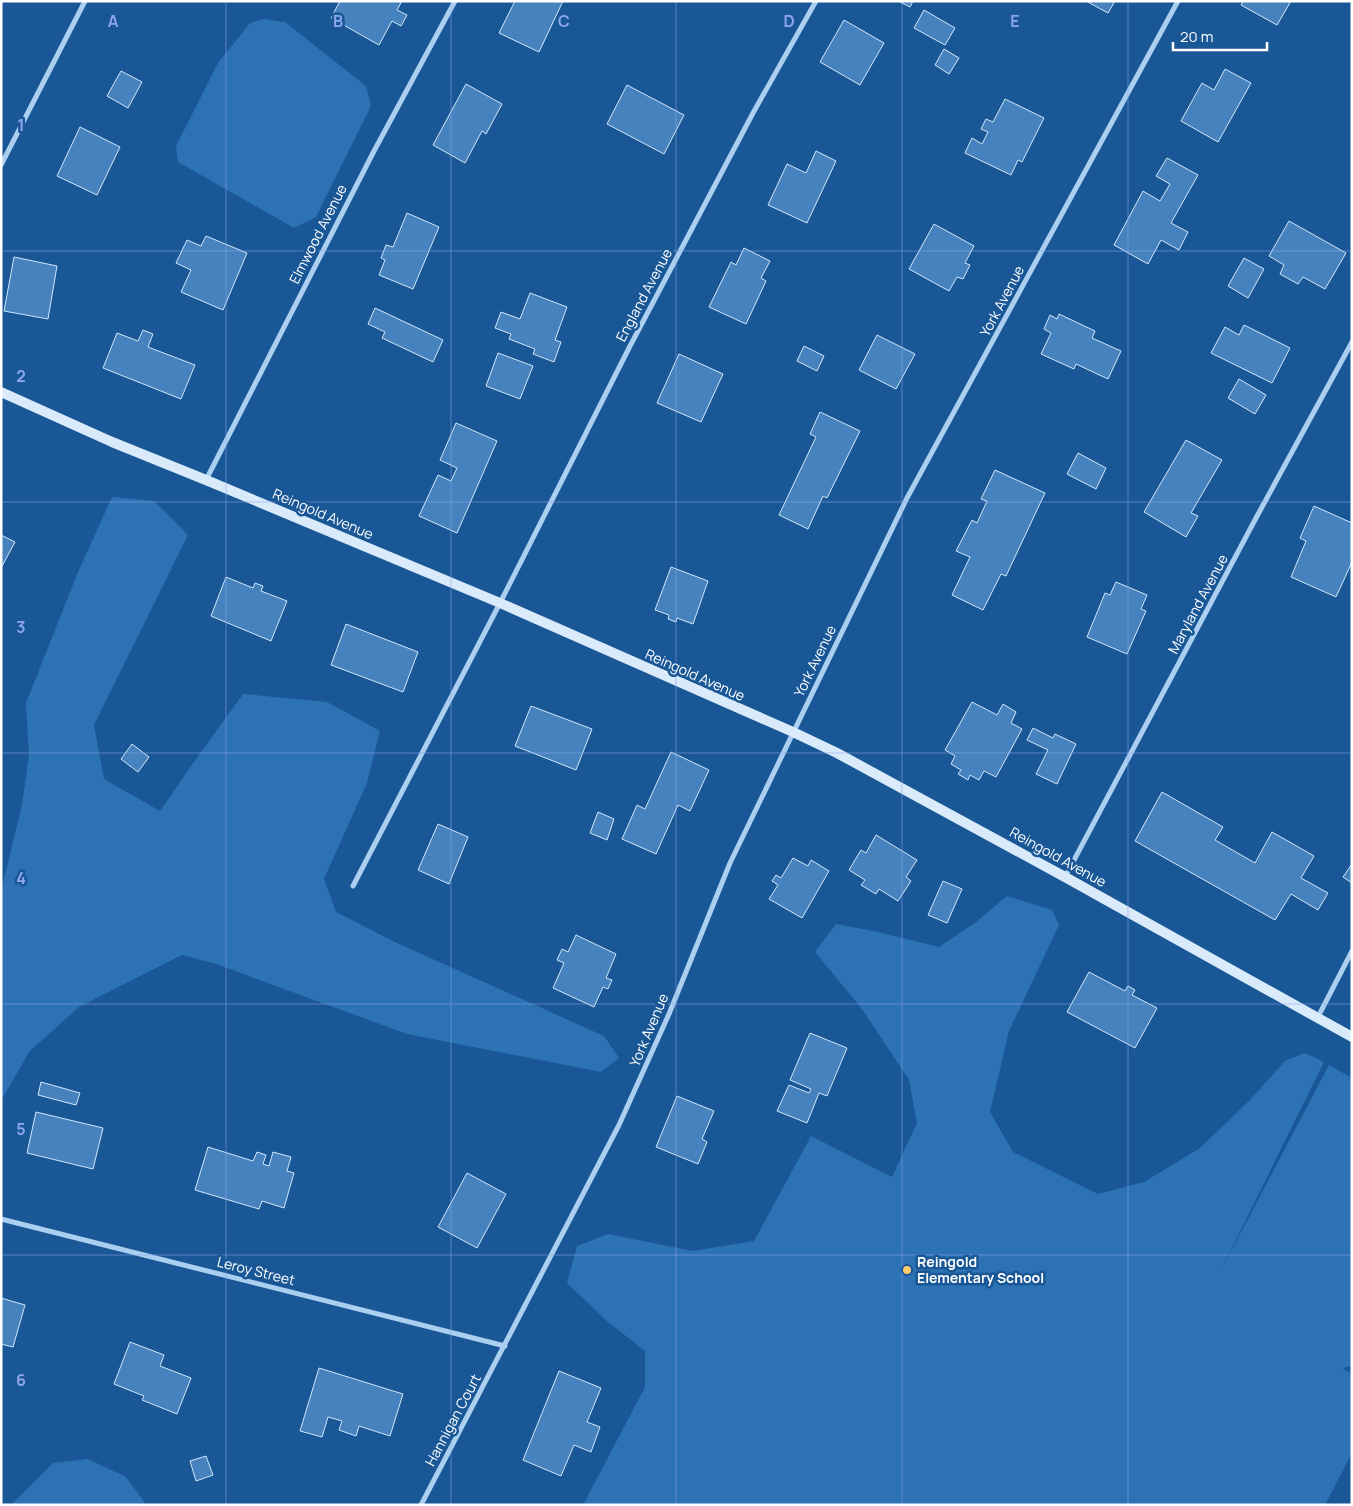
<svg xmlns="http://www.w3.org/2000/svg" width="1353" height="1506" viewBox="0 0 1353 1506" font-family="Manrope,sans-serif">
<rect width="100%" height="100%" fill="#195796"/>
<g fill="#2d72b4">
<path d="M 263,19 L 285,22 L 366,86 L 371,106 L 316,217 L 294,228 L 178,162 L 176,146 L 218,63 L 250,23 Z"/>
<path d="M 112,497 L 154,501 L 188,535 L 94,725 L 104,779 L 160,811 L 196,759 L 243,694 L 327,702 L 380,731 L 367,783 L 324,879 L 336,912 L 397,943 L 604,1036 L 619,1058 L 601,1072 L 407,1034 L 216,964 L 182,955 L 79,1007 L 29,1052 L 1,1101 L 1,891 L 22,805 L 29,755 L 26,703 L 78,572 Z"/>
<path d="M 1007,896 L 1052,910 L 1059,925 L 1009,1031 L 990,1112 L 1013,1152 L 1098,1194 L 1144,1182 L 1200,1148 L 1251,1099 L 1286,1060 L 1305,1053 L 1324,1062 L 1221,1270 L 1329,1065 L 1352,1078 L 1352,1366 L 1342,1368 L 1352,1374 L 1352,1453 L 1325,1505 L 583,1505 L 645,1387 L 645,1351 L 608,1322 L 567,1283 L 577,1246 L 608,1234 L 692,1251 L 754,1241 L 811,1136 L 892,1177 L 917,1123 L 909,1080 L 862,1009 L 815,952 L 836,924 L 878,932 L 939,947 L 976,922 Z"/>
<path d="M 88,1459 L 126,1477 L 145,1503 L 145,1505 L 11,1505 L 53,1463 Z"/>
</g>
<g fill="#4683be" stroke="#d2e7fb">
<path d="M 340,1 L 402,1 L 397,10 L 407,15 L 401,26 L 392,21 L 379,45 L 331,18 Z"/>
<path d="M 515,1 L 563,1 L 539,52 L 499,33 Z"/>
<path d="M 898,1 L 913,1 L 910,7 Z"/>
<path d="M 1086,1 L 1115,1 L 1108,13 Z"/>
<path d="M 1243,1 L 1291,1 L 1277,25 L 1241,5 Z"/>
<path d="M 924,10 L 955,28 L 945,45 L 914,28 Z"/>
<path d="M 844,20 L 884,43 L 860,85 L 820,62 Z"/>
<path d="M 944,49 L 959,58 L 949,74 L 935,65 Z"/>
<path d="M 1225,69 L 1251,83 L 1218,142 L 1181,121 L 1202,83 L 1214,90 Z"/>
<path d="M 121,71 L 142,82 L 128,108 L 107,96 Z"/>
<path d="M 466,84 L 502,104 L 486,134 L 482,131 L 465,163 L 433,145 Z"/>
<path d="M 627,85 L 684,115 L 664,154 L 607,124 Z"/>
<path d="M 1005,99 L 1044,118 L 1022,162 L 1018,160 L 1011,175 L 965,153 L 972,138 L 982,144 L 988,132 L 981,129 L 986,119 L 993,122 Z"/>
<path d="M 80,127 L 120,147 L 97,195 L 57,176 Z"/>
<path d="M 816,151 L 836,161 L 807,223 L 768,205 L 787,164 L 806,173 Z"/>
<path d="M 1167,158 L 1198,175 L 1171,223 L 1188,232 L 1179,250 L 1161,240 L 1148,264 L 1114,245 L 1143,191 L 1160,201 L 1170,184 L 1156,176 Z"/>
<path d="M 407,213 L 439,227 L 413,289 L 379,275 L 385,260 L 381,258 L 386,245 L 393,247 Z"/>
<path d="M 1289,221 L 1346,253 L 1325,289 L 1303,277 L 1298,284 L 1280,274 L 1284,265 L 1269,256 Z"/>
<path d="M 934,224 L 974,246 L 965,263 L 970,265 L 963,279 L 957,277 L 949,291 L 909,269 Z"/>
<path d="M 206,236 L 247,253 L 223,310 L 181,292 L 191,270 L 176,263 L 187,240 L 201,246 Z"/>
<path d="M 744,248 L 770,261 L 761,278 L 766,281 L 746,324 L 709,307 L 731,262 L 736,265 Z"/>
<path d="M 14,257 L 57,266 L 48,319 L 4,311 Z"/>
<path d="M 1244,258 L 1264,269 L 1248,298 L 1228,286 Z"/>
<path d="M 530,293 L 567,307 L 555,340 L 561,342 L 554,362 L 533,354 L 535,349 L 509,339 L 511,334 L 495,328 L 501,312 L 520,319 Z"/>
<path d="M 375,308 L 443,340 L 433,362 L 382,338 L 385,332 L 368,324 Z"/>
<path d="M 1059,314 L 1095,331 L 1092,338 L 1121,351 L 1108,379 L 1076,364 L 1074,369 L 1041,354 L 1051,333 L 1044,329 L 1050,315 L 1057,319 Z"/>
<path d="M 1244,325 L 1290,348 L 1272,383 L 1211,353 L 1225,327 L 1239,335 Z"/>
<path d="M 143,330 L 153,334 L 148,347 L 195,365 L 181,399 L 103,368 L 117,333 L 138,341 Z"/>
<path d="M 877,335 L 915,354 L 896,389 L 859,370 Z"/>
<path d="M 804,346 L 824,356 L 817,371 L 797,361 Z"/>
<path d="M 498,353 L 533,366 L 520,399 L 486,386 Z"/>
<path d="M 679,354 L 723,374 L 701,422 L 657,403 Z"/>
<path d="M 1239,379 L 1266,395 L 1255,414 L 1228,398 Z"/>
<path d="M 820,412 L 860,431 L 827,498 L 823,496 L 808,529 L 779,515 L 816,437 L 810,434 Z"/>
<path d="M 456,423 L 497,441 L 457,533 L 419,516 L 438,475 L 451,481 L 457,468 L 440,460 Z"/>
<path d="M 1186,440 L 1222,460 L 1191,513 L 1198,516 L 1186,537 L 1144,512 Z"/>
<path d="M 1078,453 L 1106,468 L 1096,489 L 1067,474 Z"/>
<path d="M 995,470 L 1045,493 L 1006,576 L 1001,574 L 983,610 L 952,595 L 970,557 L 956,551 L 972,520 L 977,523 L 987,501 L 981,499 Z"/>
<path d="M 1314,506 L 1352,523 L 1352,562 L 1336,597 L 1291,577 L 1306,541 L 1300,538 Z"/>
<path d="M 1,535 L 15,542 L 1,568 Z"/>
<path d="M 671,567 L 708,581 L 693,624 L 677,618 L 676,622 L 668,619 L 669,615 L 655,610 Z"/>
<path d="M 226,577 L 253,588 L 255,583 L 263,586 L 261,591 L 287,601 L 271,641 L 211,616 Z"/>
<path d="M 1116,582 L 1147,595 L 1141,609 L 1146,611 L 1127,654 L 1087,637 L 1105,593 L 1110,595 Z"/>
<path d="M 346,624 L 418,652 L 403,692 L 331,665 Z"/>
<path d="M 972,702 L 997,715 L 1003,704 L 1016,712 L 1011,723 L 1022,729 L 996,777 L 984,771 L 979,780 L 970,775 L 968,780 L 958,774 L 961,770 L 951,764 L 955,756 L 945,750 Z"/>
<path d="M 531,706 L 592,729 L 576,770 L 515,746 Z"/>
<path d="M 1033,728 L 1053,738 L 1055,734 L 1076,744 L 1057,784 L 1036,774 L 1048,750 L 1027,740 Z"/>
<path d="M 132,744 L 149,757 L 138,772 L 121,759 Z"/>
<path d="M 671,752 L 709,770 L 690,811 L 678,805 L 656,854 L 622,839 L 637,805 L 645,809 Z"/>
<path d="M 1162,792 L 1223,827 L 1215,840 L 1255,863 L 1272,832 L 1314,856 L 1301,878 L 1328,893 L 1318,910 L 1291,894 L 1275,920 L 1135,841 Z"/>
<path d="M 598,812 L 614,819 L 607,840 L 590,833 Z"/>
<path d="M 438,824 L 468,837 L 449,884 L 418,870 Z"/>
<path d="M 876,835 L 917,860 L 906,877 L 911,881 L 898,901 L 879,889 L 876,894 L 861,885 L 865,880 L 849,870 L 861,850 L 866,853 Z"/>
<path d="M 793,858 L 808,866 L 811,860 L 829,871 L 802,918 L 769,899 L 778,885 L 772,881 L 776,875 L 781,878 Z"/>
<path d="M 1352,864 L 1352,883 L 1343,877 Z"/>
<path d="M 943,881 L 962,889 L 947,923 L 928,915 Z"/>
<path d="M 576,935 L 616,954 L 606,978 L 612,980 L 608,989 L 603,987 L 594,1007 L 553,988 L 564,963 L 557,960 L 562,949 L 568,952 Z"/>
<path d="M 1089,972 L 1125,991 L 1128,986 L 1135,990 L 1132,995 L 1157,1008 L 1135,1048 L 1067,1012 Z"/>
<path d="M 810,1033 L 847,1048 L 827,1096 L 819,1093 L 807,1123 L 777,1111 L 789,1085 L 809,1093 L 811,1089 L 790,1080 Z"/>
<path d="M 41,1082 L 80,1093 L 76,1105 L 38,1095 Z"/>
<path d="M 677,1096 L 714,1111 L 702,1139 L 707,1142 L 698,1164 L 656,1147 Z"/>
<path d="M 36,1112 L 103,1128 L 93,1169 L 27,1153 Z"/>
<path d="M 208,1147 L 253,1161 L 257,1152 L 266,1155 L 263,1164 L 269,1166 L 273,1152 L 291,1157 L 287,1171 L 294,1173 L 284,1208 L 262,1201 L 259,1209 L 195,1190 Z"/>
<path d="M 467,1173 L 506,1194 L 477,1248 L 438,1227 Z"/>
<path d="M 1,1298 L 25,1305 L 13,1347 L 1,1344 Z"/>
<path d="M 130,1342 L 164,1355 L 160,1366 L 191,1378 L 177,1414 L 142,1400 L 144,1396 L 114,1384 Z"/>
<path d="M 319,1368 L 403,1394 L 390,1436 L 359,1426 L 356,1436 L 339,1430 L 342,1421 L 328,1417 L 322,1437 L 300,1431 Z"/>
<path d="M 559,1371 L 601,1388 L 587,1422 L 600,1427 L 591,1452 L 574,1445 L 561,1476 L 523,1460 Z"/>
<path d="M 206,1456 L 213,1475 L 196,1481 L 190,1461 Z"/>
</g>
<g fill="none" stroke-linecap="round" stroke-linejoin="round">
<g stroke="#abcff0" stroke-width="5">
<path d="M 1,165 L 85,1"/>
<path d="M 206,480 L 374,151 L 455,1"/>
<path d="M 1065,877 L 1256,518 L 1352,342"/>
<path d="M 353,886 L 500,603 L 629,348 L 753,113 L 816,1"/>
<path d="M 1318,1017 L 1352,951"/>
<path d="M 1,1219 L 505,1346"/>
<path d="M 421,1505 L 619,1125 L 669,1014 L 730,863 L 907,498 L 1178,1"/>
</g>
<path stroke="#d9eafb" stroke-width="10" d="M 1,392 L 112,442 L 206,480 L 500,603 L 793,732 L 837,753 L 1065,877 L 1352,1037"/>
</g>
<path fill="none" stroke="#8ea6ec" stroke-width="1" stroke-opacity="0.55" d="M 226,1 L 226,1505M 451,1 L 451,1505M 676,1 L 676,1505M 902,1 L 902,1505M 1128,1 L 1128,1505M 1,251 L 1352,251M 1,502 L 1352,502M 1,753 L 1352,753M 1,1004 L 1352,1004M 1,1255 L 1352,1255"/>
<circle fill="#ffcb6b" stroke="#195796" stroke-width="2" cx="907" cy="1270" r="5"/>
<g text-anchor="middle" stroke-width="5" stroke-linejoin="round" paint-order="stroke">
<g font-size="14" fill="#fff" stroke="#195796">
<text transform="translate(318 234) rotate(-63)" y="5">Elmwood Avenue</text>
<text transform="translate(644 295) rotate(-62)" y="5">England Avenue</text>
<text transform="translate(1002 301) rotate(-62)" y="5">York Avenue</text>
<text transform="translate(323 514) rotate(23)" y="5">Reingold Avenue</text>
<text transform="translate(1198 604) rotate(-62)" y="5">Maryland Avenue</text>
<text transform="translate(815 661) rotate(-64)" y="5">York Avenue</text>
<text transform="translate(695 675) rotate(24)" y="5">Reingold Avenue</text>
<text transform="translate(1058 857) rotate(29)" y="5">Reingold Avenue</text>
<text transform="translate(649 1030) rotate(-67)" y="5">York Avenue</text>
<text transform="translate(256 1271) rotate(14)" y="5">Leroy Street</text>
<text transform="translate(453 1420) rotate(-62)" y="5">Hannigan Court</text>
</g>
<g font-size="14" font-weight="bold" fill="#fff" stroke="#195796" text-anchor="start">
<text x="917" y="1267">Reingold<tspan x="917" dy="16">Elementary School</tspan></text>
</g>
</g>
<g font-size="16" text-anchor="middle" font-weight="bold" fill="#8ea6ec" stroke="#195796" stroke-width="5" stroke-linejoin="round" paint-order="stroke">
<text x="113" y="27">A</text>
<text x="338" y="27">B</text>
<text x="564" y="27">C</text>
<text x="789" y="27">D</text>
<text x="1015" y="27">E</text>
<text x="21" y="131">1</text>
<text x="21" y="382">2</text>
<text x="21" y="633">3</text>
<text x="21" y="884">4</text>
<text x="21" y="1135">5</text>
<text x="21" y="1386">6</text>
</g>
<rect width="1353" height="1506" fill="none" stroke="#ffffff" stroke-width="5"/>
<path d="M1173 42v8h94v-8" fill="none" stroke="#ffffff" stroke-width="2.5"/>
<text x="1180" y="42" font-size="15" fill="#ffffff" stroke="#195796" stroke-width="4" paint-order="stroke">20 m</text>
</svg>
